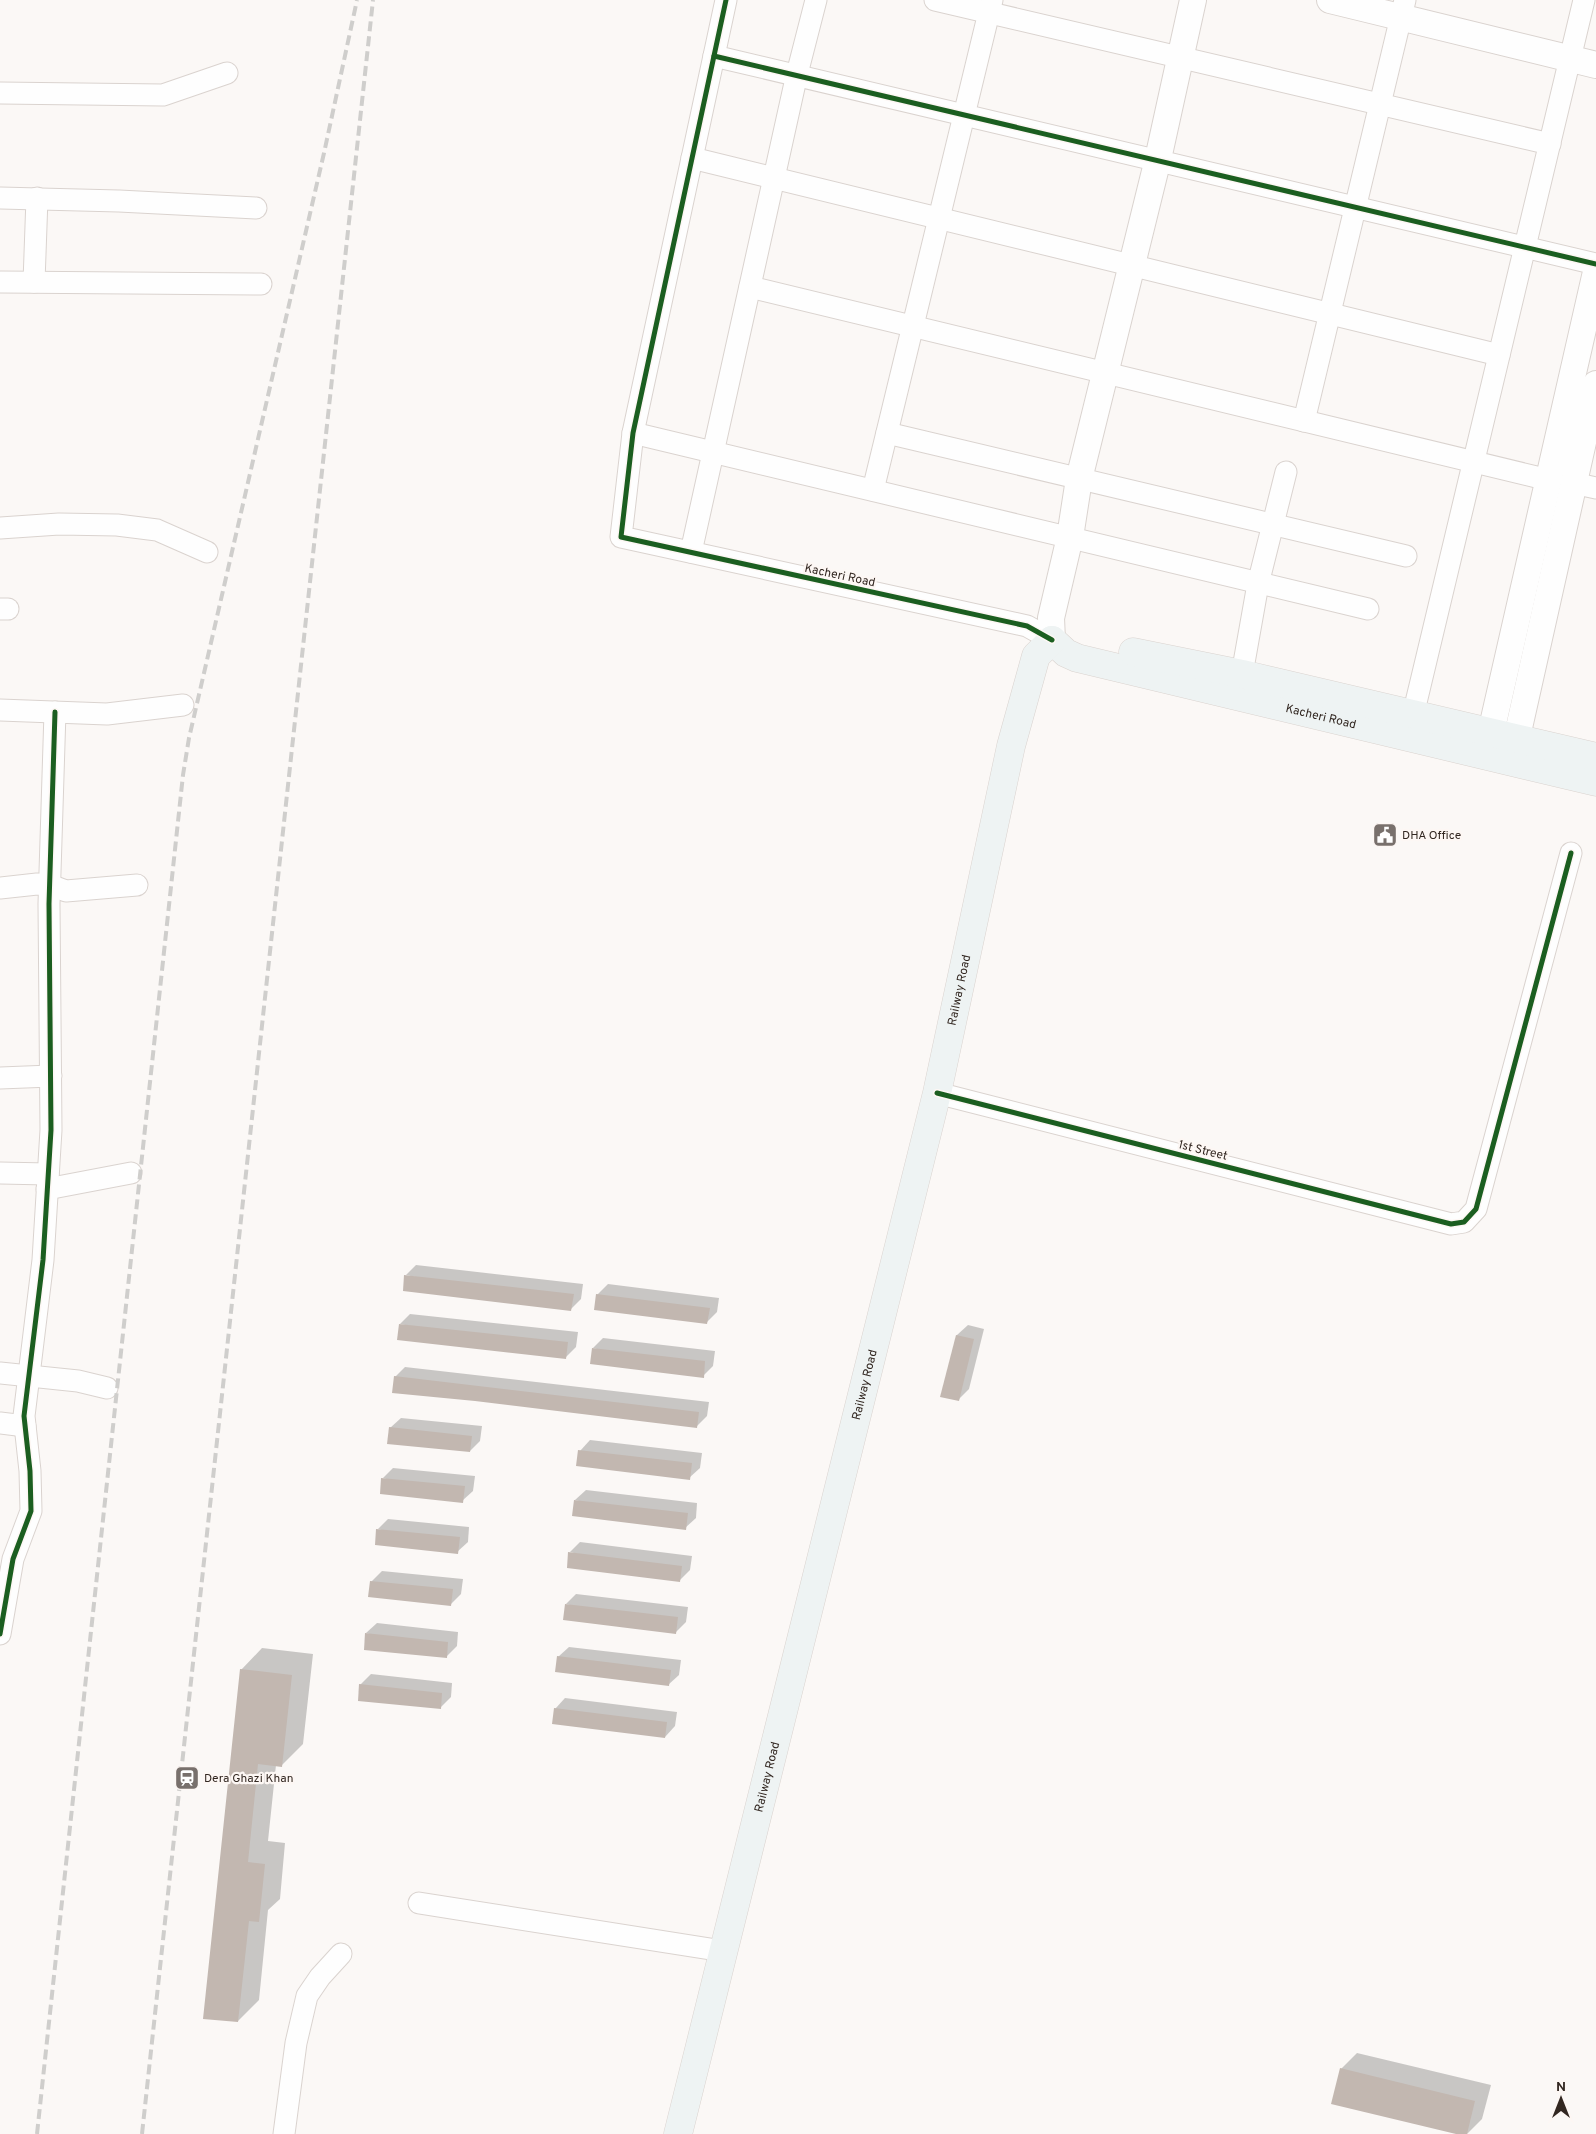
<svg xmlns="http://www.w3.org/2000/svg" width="1596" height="2134" viewBox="0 0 1596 2134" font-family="Overpass,sans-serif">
<rect width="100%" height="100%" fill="#fbf8f6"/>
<g fill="#0003">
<path d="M 416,1265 L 583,1284 L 581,1299 L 571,1309 L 406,1275 Z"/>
<path d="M 608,1284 L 719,1298 L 717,1312 L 707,1322 L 597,1295 Z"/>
<path d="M 410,1314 L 578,1332 L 576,1347 L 566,1357 L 400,1324 Z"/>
<path d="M 968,1325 L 984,1329 L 969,1389 L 958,1400 L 942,1396 L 957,1335 Z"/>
<path d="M 603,1338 L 715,1351 L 713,1366 L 703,1376 L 593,1348 Z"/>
<path d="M 405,1367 L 709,1402 L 707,1416 L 697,1426 L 395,1377 Z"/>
<path d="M 401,1418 L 482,1426 L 480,1441 L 470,1451 L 390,1428 Z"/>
<path d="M 590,1440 L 702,1453 L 700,1468 L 689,1478 L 580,1451 Z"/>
<path d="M 393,1468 L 475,1476 L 473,1491 L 462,1501 L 383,1478 Z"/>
<path d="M 586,1490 L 697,1503 L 696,1518 L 685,1528 L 575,1500 Z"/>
<path d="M 388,1519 L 469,1527 L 468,1542 L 457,1552 L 378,1529 Z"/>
<path d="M 580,1542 L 692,1556 L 690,1570 L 680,1580 L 570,1552 Z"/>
<path d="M 382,1571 L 463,1579 L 461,1594 L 451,1604 L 371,1582 Z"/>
<path d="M 576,1594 L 688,1607 L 686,1622 L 676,1632 L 566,1604 Z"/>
<path d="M 377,1623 L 458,1632 L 457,1646 L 446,1657 L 366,1633 Z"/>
<path d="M 569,1647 L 681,1660 L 679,1675 L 668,1685 L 558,1657 Z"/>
<path d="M 262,1648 L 313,1654 L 303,1744 L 282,1765 L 276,1765 L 268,1841 L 285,1843 L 280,1899 L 268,1910 L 259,2000 L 238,2021 L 241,1670 Z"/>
<path d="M 371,1674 L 452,1683 L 451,1697 L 440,1708 L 360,1685 Z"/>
<path d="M 565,1698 L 677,1712 L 675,1726 L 665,1737 L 555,1709 Z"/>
<path d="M 1357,2053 L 1491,2085 L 1482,2119 L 1467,2134 L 1462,2134 L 1341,2069 Z"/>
</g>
<g fill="#c2b7b0">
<path d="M 404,1275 L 574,1294 L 571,1311 L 403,1291 Z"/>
<path d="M 596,1294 L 710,1308 L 707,1324 L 594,1310 Z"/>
<path d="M 399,1324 L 568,1342 L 566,1359 L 397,1340 Z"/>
<path d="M 956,1335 L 974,1339 L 959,1401 L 940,1397 Z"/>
<path d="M 592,1348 L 705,1361 L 704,1378 L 590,1364 Z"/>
<path d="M 394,1376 L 699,1412 L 697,1428 L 475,1401 L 392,1393 Z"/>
<path d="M 389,1427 L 472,1436 L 470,1452 L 387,1444 Z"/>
<path d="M 578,1450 L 692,1463 L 690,1480 L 576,1466 Z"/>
<path d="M 381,1478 L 465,1486 L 463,1503 L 380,1494 Z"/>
<path d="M 574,1500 L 688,1513 L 686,1530 L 572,1516 Z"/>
<path d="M 376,1529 L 460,1537 L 458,1554 L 375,1545 Z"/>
<path d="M 568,1552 L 682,1566 L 680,1582 L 567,1568 Z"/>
<path d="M 370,1581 L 453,1589 L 451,1606 L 368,1597 Z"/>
<path d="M 565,1604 L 678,1617 L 676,1634 L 563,1620 Z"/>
<path d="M 365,1633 L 448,1642 L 447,1658 L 364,1650 Z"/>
<path d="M 557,1656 L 671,1670 L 669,1686 L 555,1672 Z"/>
<path d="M 240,1669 L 292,1675 L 282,1767 L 258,1764 L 248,1862 L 265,1864 L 259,1922 L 249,1921 L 238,2022 L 203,2019 Z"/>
<path d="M 359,1684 L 442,1693 L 441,1709 L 358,1701 Z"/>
<path d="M 554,1708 L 667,1722 L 665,1738 L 552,1724 Z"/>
<path d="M 1340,2068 L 1475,2101 L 1467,2134 L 1456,2134 L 1331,2104 Z"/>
</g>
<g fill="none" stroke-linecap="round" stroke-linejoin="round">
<defs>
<g id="minor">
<path d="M 726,0 L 633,433 L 621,537 L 1027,626 L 1052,640"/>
<path d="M 935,0 L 1550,144"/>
<path d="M 714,56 L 1596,264"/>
<path d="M 0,93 L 163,95 L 227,73"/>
<path d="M 692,158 L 1499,355"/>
<path d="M 0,198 L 119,201 L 256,208"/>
<path d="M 0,282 L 261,284"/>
<path d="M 34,282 L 37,198"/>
<path d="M 750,287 L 1549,480"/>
<path d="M 1304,421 L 1405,0"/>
<path d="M 633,433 L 1368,609"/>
<path d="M 887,433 L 1406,556"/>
<path d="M 1573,483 L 1596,488"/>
<path d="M 873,490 L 992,0"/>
<path d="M 0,528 L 59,524 L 117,525 L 157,530 L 207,552"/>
<path d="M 691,552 L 797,74 L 816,0"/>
<path d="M 0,609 L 8,609"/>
<path d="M 1242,674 L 1258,584 L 1286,472"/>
<path d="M 0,710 L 107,714 L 183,705"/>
<path d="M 1413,715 L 1584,0"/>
<path d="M 0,888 L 37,884 L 50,885 L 66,891 L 137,885"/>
<path d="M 0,1078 L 51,1076"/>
<path d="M 937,1093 L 1451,1224 L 1464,1222 L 1476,1209 L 1571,853"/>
<path d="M 0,1173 L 48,1174"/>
<path d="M 47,1189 L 131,1173"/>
<path d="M 0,1373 L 78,1381 L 107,1388"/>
<path d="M 0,1423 L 25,1426"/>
<path d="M 0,1634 L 13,1559 L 31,1511 L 30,1471 L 24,1416 L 43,1260 L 51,1130 L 49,904 L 55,712"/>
<path d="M 419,1903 L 723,1951"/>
<path d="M 284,2134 L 296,2043 L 307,1996 L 320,1977 L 341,1954"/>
</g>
<g id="tertiary">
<path d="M 1330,0 L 1596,65"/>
<path d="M 1052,640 L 1051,618 L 1070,537 L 1079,479 L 1158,159 L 1193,0"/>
<path d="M 1486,754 L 1596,272"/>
<path d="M 1512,759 L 1596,384"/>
</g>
<g id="secondary">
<path id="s1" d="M 1052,640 L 1066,653 L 1077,658 L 1596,782"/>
<path d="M 1133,652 L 1242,674 L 1596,757"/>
<path id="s2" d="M 678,2134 L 937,1093 L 1011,746 L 1036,656 L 1052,640"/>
</g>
</defs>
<use href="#minor" stroke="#dad3cf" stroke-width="23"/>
<use href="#tertiary" stroke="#dad3cf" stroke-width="28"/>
<use href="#secondary" stroke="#dad3cf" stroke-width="29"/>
<use href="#minor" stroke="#fefefe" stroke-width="21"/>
<use href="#tertiary" stroke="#fefefe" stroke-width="26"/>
<use href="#secondary" stroke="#eef3f3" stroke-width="28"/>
<g stroke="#cfcecc" stroke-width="4" stroke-dasharray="10 5" stroke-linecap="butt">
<path d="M 37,2134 L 183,775 L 189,738 L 324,153 L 357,0"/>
<path d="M 142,2134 L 373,0"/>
</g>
<defs>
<g id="cycleway">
<path d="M 726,0 L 633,433 L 621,537 L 1027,626 L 1052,640"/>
<path d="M 714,56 L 1596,264"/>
<path d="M 937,1093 L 1451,1224 L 1464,1222 L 1476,1209 L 1571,853"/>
<path d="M 0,1634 L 13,1559 L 31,1511 L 30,1471 L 24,1416 L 43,1260 L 51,1130 L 49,904 L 55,712"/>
</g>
</defs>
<use href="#cycleway" stroke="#fdf7f4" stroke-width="8"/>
<use href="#cycleway" stroke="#1b5e20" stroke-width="5"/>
</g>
<defs>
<symbol id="civic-square" viewBox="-11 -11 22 22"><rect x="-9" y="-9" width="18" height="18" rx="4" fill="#78706c" stroke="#fdf7f4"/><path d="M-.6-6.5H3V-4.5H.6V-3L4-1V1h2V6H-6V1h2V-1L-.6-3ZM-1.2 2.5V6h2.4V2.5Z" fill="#fff"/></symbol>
<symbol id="station-square" viewBox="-11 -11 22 22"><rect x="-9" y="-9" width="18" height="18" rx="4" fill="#78706c" stroke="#fdf7f4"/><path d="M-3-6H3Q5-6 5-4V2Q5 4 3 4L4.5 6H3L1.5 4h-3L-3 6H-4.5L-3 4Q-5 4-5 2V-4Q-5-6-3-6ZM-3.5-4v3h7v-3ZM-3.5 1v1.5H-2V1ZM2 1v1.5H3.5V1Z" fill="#fff"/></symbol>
</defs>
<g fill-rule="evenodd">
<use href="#civic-square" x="1371" y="821" width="28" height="28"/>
<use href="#station-square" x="173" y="1764" width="28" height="28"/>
</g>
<g text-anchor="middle" stroke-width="4.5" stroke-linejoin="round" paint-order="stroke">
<g font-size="12" fill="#322721" stroke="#fdf7f4">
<text transform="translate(840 575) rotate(12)" y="4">Kacheri Road</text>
<text dy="4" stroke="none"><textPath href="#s1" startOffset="282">Kacheri Road</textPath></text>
<text dy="4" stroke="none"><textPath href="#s2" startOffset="1178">Railway Road</textPath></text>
<text transform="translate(1203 1150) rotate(14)" y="4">1st Street</text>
<text dy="4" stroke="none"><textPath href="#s2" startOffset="772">Railway Road</textPath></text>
<text dy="4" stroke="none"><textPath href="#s2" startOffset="368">Railway Road</textPath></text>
</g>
<g font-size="12" fill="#322721" stroke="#fdf7f4" text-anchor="start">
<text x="1402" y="839">DHA Office</text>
<text x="204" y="1782">Dera Ghazi Khan</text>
</g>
</g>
<g transform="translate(1561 2099)" stroke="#fdf7f4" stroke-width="4" paint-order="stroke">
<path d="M0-4L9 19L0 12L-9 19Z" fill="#322721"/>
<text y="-8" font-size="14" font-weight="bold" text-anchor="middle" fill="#322721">N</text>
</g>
</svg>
